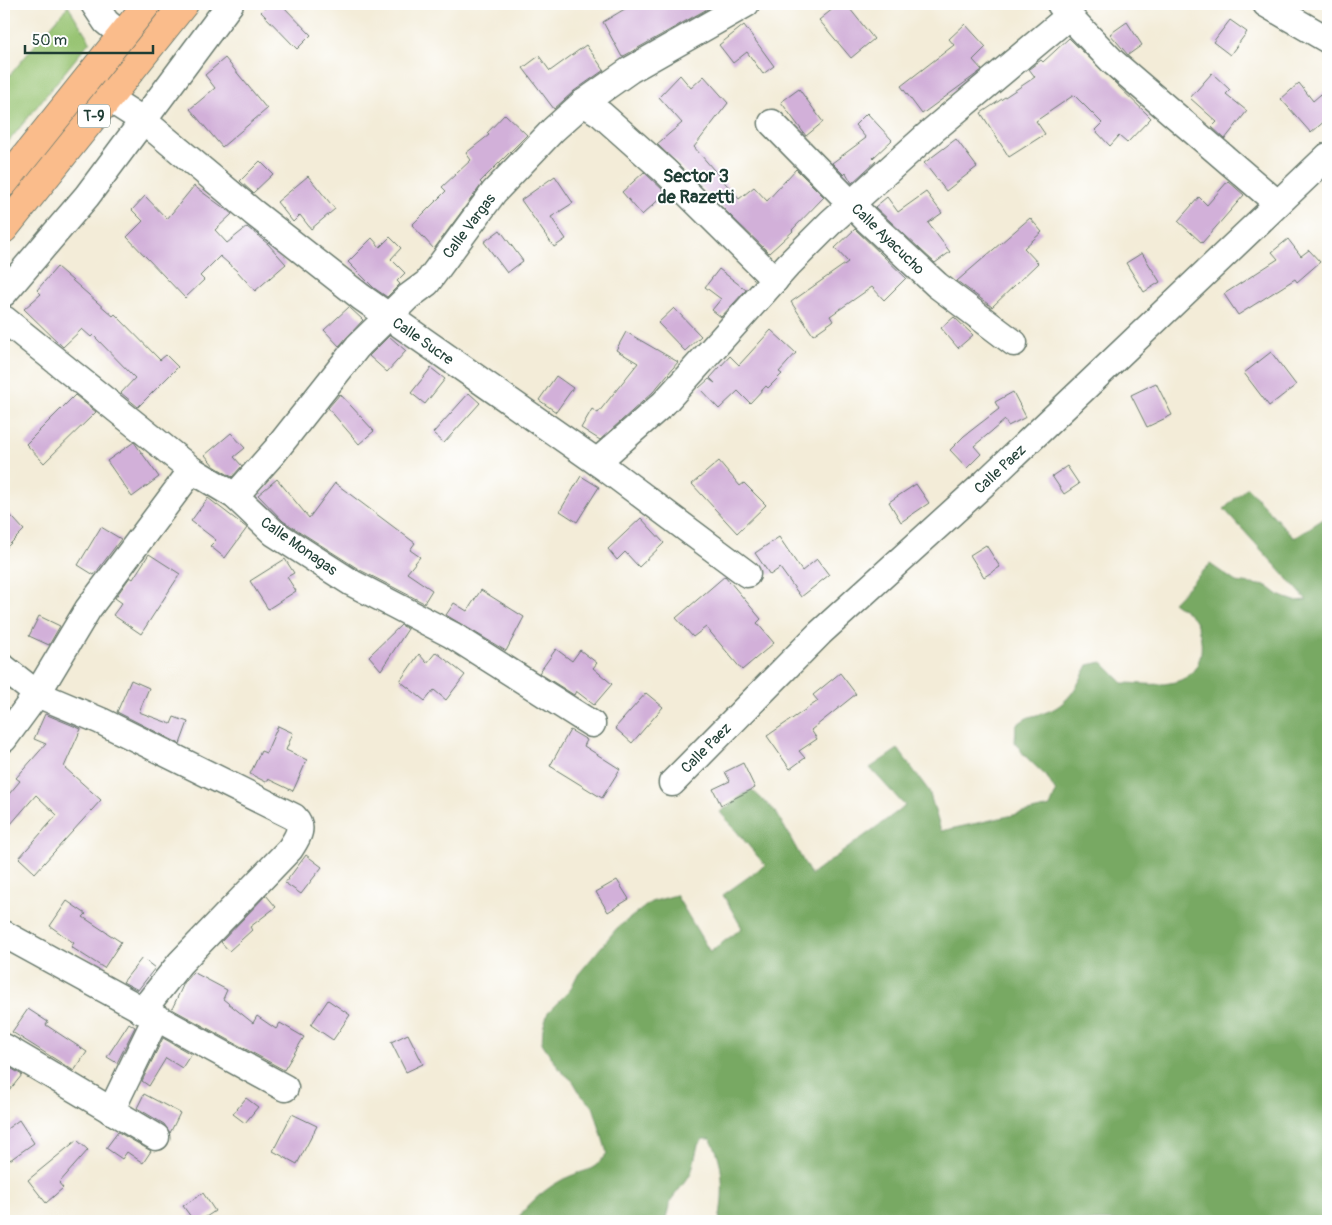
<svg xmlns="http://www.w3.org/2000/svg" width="1332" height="1225" viewBox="0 0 1332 1225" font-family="Pangolin,sans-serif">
<rect width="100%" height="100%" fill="#fff"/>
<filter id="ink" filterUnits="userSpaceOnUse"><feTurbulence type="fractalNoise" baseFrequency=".02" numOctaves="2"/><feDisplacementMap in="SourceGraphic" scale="10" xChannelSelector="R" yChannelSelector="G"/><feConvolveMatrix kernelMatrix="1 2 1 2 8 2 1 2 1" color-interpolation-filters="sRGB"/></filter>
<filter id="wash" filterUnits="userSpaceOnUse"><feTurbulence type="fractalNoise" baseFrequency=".0096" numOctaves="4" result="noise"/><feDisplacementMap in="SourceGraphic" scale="20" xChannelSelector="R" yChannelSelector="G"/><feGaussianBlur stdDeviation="1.12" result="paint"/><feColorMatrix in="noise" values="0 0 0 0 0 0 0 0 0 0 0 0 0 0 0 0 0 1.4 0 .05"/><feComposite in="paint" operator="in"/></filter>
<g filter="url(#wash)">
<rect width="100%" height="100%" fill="#f3ecd8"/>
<path fill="#96c371" stroke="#5a8052" d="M 68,6 L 90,41 L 4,147 L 4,82 Z"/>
<path fill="#78a963" stroke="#4c734c" d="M 1247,487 L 1294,538 L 1328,516 L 1328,1221 L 719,1221 C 724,1197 725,1160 710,1139 L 703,1139 L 698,1145 L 691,1174 L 671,1200 L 665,1221 L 516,1221 C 526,1205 548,1186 566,1178 C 587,1168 592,1174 607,1153 L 593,1106 L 581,1095 L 573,1081 L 561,1071 L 542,1043 L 543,1028 L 548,1012 L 570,990 L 577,976 L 617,928 L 651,902 L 676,895 L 710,952 L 742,928 L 723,895 L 765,865 L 720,812 L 751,789 L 776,812 L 811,875 L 905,806 L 870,768 L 898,749 L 929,791 L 941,831 L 1050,807 L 1056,792 L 1047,777 L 1024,755 L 1015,742 L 1016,726 C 1028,715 1031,717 1044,713 C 1069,705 1077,686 1088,665 L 1102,662 L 1123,683 C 1138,683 1155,686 1170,683 C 1203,678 1208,644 1194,619 C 1190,613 1179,607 1173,602 L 1210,564 L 1236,582 L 1267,586 L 1280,596 L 1295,601 L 1307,600 L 1224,509 Z"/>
<g id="blocks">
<g fill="#d2b0d9">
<path d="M 269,4 L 281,4 L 311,35 L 297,49 L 261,12 Z"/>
<path d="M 633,4 L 716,4 L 622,57 L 603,22 Z"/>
<path d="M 839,4 L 846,4 L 874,39 L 851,58 L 819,20 Z"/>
<path d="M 1230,20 L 1247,32 L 1230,55 L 1213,42 Z"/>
<path d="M 1127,22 L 1142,45 L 1128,55 L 1110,34 Z"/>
<path d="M 965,24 L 986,47 L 973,60 L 982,70 L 922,114 L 901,86 L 954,45 L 949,39 Z"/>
<path d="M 744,25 L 774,66 L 763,74 L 747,52 L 733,63 L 719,45 Z"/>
<path d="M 1069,38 L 1151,118 L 1127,143 L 1119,136 L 1110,146 L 1095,130 L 1102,123 L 1074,95 L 1036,121 L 1045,134 L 1009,157 L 981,113 L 1035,77 L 1029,69 L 1041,60 L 1043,62 Z"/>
<path d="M 586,45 L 604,70 L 574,91 L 554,109 L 523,68 L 539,56 L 550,71 Z"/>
<path d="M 225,58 L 267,109 L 222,147 L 190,109 L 215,88 L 205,75 Z"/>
<path d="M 1212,73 L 1230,90 L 1226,94 L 1247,111 L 1225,139 L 1212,127 L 1217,122 L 1190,98 Z"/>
<path d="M 680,75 L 691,88 L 704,76 L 728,103 L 694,147 L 739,199 L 754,187 L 767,201 L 796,169 L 824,197 L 792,230 L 793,231 L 769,253 L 657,144 L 682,123 L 659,97 Z"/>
<path d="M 1299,83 L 1313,101 L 1328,88 L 1328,118 L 1311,133 L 1281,99 Z"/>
<path d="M 799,89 L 823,122 L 806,136 L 781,102 Z"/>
<path d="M 867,113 L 892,140 L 873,158 L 876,161 L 852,183 L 846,173 L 844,175 L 832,163 L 866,138 L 855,125 Z"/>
<path d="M 505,114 L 527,135 L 480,182 L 482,184 L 434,249 L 412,225 L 446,191 L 442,187 L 471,160 L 466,153 L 489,135 L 487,133 Z"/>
<path d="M 956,139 L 977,167 L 946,191 L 924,163 Z"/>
<path d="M 260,161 L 273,174 L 253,193 L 240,181 Z"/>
<path d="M 644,172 L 666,193 L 642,215 L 622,192 Z"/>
<path d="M 308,176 L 335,209 L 311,229 L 300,215 L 293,222 L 277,202 Z"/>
<path d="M 555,176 L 573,203 L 551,217 L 566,239 L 554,247 L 521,200 Z"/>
<path d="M 1228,181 L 1244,195 L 1202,243 L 1178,221 L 1199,197 L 1207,205 Z"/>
<path d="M 194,186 L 232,214 L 215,230 L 227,243 L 247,227 L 268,244 L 286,264 L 255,291 L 237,271 L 220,256 L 200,276 L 204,280 L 185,298 L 127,237 L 143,221 L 132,210 L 145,196 L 167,219 Z"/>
<path d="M 926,192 L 942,213 L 928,223 L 950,252 L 935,263 L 875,207 L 887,197 L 898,212 Z"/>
<path d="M 1030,218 L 1042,232 L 1024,248 L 1038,263 L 992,307 L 957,281 Z"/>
<path d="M 855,229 L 906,278 L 884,300 L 872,287 L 830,316 L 833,321 L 813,335 L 791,302 L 848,262 L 835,248 Z"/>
<path d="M 500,230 L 523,261 L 507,273 L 484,242 Z"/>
<path d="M 390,237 L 401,248 L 391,259 L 405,273 L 397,281 L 400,284 L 387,297 L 374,288 L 348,262 L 372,238 L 380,247 Z"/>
<path d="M 1288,239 L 1301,256 L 1309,250 L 1320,262 L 1297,282 L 1295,279 L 1238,315 L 1224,294 L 1278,259 L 1272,252 Z"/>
<path d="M 1142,253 L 1160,282 L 1144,292 L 1126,263 Z"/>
<path d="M 57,267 L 113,316 L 115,314 L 160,360 L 166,355 L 178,367 L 138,407 L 121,393 L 135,378 L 93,335 L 91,337 L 82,329 L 63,347 L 24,309 L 41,294 L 37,290 Z"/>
<path d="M 719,269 L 746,290 L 721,317 L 712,310 L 721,299 L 705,287 Z"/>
<path d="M 349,307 L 363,320 L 339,346 L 324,330 Z"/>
<path d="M 674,308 L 701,336 L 685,351 L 658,323 Z"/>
<path d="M 954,317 L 973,335 L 958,348 L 941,328 Z"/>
<path d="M 771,330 L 796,353 L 779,372 L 782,374 L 768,388 L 766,386 L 750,403 L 738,391 L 719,409 L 699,388 L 709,379 L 715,383 L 710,378 L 730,356 L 739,365 Z"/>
<path d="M 626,332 L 678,362 L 653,392 L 600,440 L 581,428 L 592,409 L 598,413 L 638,363 L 616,350 Z"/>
<path d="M 389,336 L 406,351 L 387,372 L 369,356 Z"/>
<path d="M 1271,352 L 1296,385 L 1269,406 L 1244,373 Z"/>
<path d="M 431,368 L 445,379 L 425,404 L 411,393 Z"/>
<path d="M 556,376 L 573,388 L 556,412 L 539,400 Z"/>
<path d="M 1156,383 L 1172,415 L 1147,427 L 1131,395 Z"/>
<path d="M 1013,392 L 1026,417 L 1008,426 L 1005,420 L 974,446 L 981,454 L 967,468 L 950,450 L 964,436 L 999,409 L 995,402 Z"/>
<path d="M 469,393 L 480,403 L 444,443 L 433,433 Z"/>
<path d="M 340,394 L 374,431 L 359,444 L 328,408 Z"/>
<path d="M 75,395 L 96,412 L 44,463 L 26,444 Z"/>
<path d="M 231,433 L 245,448 L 234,457 L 242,466 L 232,477 L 214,466 L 205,455 Z"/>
<path d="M 134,442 L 159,477 L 132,497 L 107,461 Z"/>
<path d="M 719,461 L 740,486 L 744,483 L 766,505 L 737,533 L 692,484 Z"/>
<path d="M 1067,466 L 1079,484 L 1064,494 L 1052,476 Z"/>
<path d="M 581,476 L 599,487 L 577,522 L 560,511 Z"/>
<path d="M 277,479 L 309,518 L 335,483 L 415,543 L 410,550 L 420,557 L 407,573 L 432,590 L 424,603 L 360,570 L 283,521 L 258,495 Z"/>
<path d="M 916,484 L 929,503 L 901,522 L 889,502 Z"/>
<path d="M 208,498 L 247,528 L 225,558 L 210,546 L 216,540 L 191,521 Z"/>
<path d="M 4,508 L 24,530 L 4,550 Z"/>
<path d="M 641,518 L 664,543 L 639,567 L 625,552 L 617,560 L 608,549 Z"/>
<path d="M 101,527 L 121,539 L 94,575 L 78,565 Z"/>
<path d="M 779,537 L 802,571 L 817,559 L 829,575 L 801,597 L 780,568 L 770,575 L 755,553 Z"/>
<path d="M 986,545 L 1000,567 L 984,577 L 970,555 Z"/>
<path d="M 149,554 L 180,574 L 141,634 L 113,615 L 122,603 L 115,598 L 130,577 L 133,579 Z"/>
<path d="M 285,559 L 294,573 L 287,577 L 296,591 L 268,609 L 250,581 Z"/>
<path d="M 725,576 L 761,619 L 757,623 L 774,643 L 742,670 L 706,627 L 693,637 L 676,618 Z"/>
<path d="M 481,590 L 524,617 L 506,651 L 446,615 L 454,603 L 467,611 Z"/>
<path d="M 39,616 L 60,626 L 49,645 L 29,636 Z"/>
<path d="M 401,625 L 408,629 L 381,670 L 369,656 Z"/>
<path d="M 556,649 L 572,661 L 580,650 L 597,663 L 593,668 L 612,684 L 594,705 L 576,691 L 574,695 L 539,673 Z"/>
<path d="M 436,652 L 465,675 L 446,700 L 434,690 L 425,701 L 400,681 L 419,654 L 427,663 Z"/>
<path d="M 840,673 L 856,694 L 811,730 L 817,739 L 799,751 L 805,758 L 790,769 L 767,736 L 818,701 L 813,695 Z"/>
<path d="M 131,680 L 149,688 L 139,712 L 171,724 L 174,717 L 188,722 L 180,744 L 117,712 Z"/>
<path d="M 646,693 L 663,707 L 632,743 L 615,728 Z"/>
<path d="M 45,714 L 81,729 L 64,767 L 101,800 L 35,873 L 19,858 L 57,815 L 36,795 L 4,832 L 4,800 L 20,781 L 16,778 L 46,744 L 34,739 Z"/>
<path d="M 278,726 L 293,733 L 286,750 L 307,760 L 293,791 L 268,779 L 266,782 L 250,774 L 261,751 L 266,753 Z"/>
<path d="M 570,730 L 587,740 L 584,746 L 620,769 L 602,798 L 550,766 Z"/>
<path d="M 743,763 L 755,788 L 721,805 L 713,789 L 730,781 L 725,772 Z"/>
<path d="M 306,855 L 322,867 L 301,894 L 285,883 Z"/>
<path d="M 617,880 L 629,899 L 608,912 L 596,892 Z"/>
<path d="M 266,895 L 276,907 L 250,927 L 252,930 L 229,951 L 221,942 Z"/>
<path d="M 67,901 L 86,914 L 83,917 L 121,942 L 104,968 L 71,947 L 74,943 L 50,926 Z"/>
<path d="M 142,958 L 155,968 L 138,990 L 123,982 Z"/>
<path d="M 193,972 L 227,990 L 223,999 L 253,1023 L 257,1016 L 276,1029 L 280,1023 L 304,1037 L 284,1070 L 172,1009 L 185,981 Z"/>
<path d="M 328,1000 L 350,1015 L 333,1040 L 311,1025 Z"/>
<path d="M 28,1009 L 48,1022 L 46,1025 L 87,1052 L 74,1071 L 12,1032 Z"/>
<path d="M 129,1023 L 135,1027 L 117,1063 L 107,1057 Z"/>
<path d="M 408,1034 L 423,1064 L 406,1072 L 391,1042 Z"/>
<path d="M 163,1038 L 191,1054 L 182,1068 L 166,1058 L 149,1086 L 142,1081 Z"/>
<path d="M 4,1064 L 22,1075 L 4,1097 Z"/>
<path d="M 144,1094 L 180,1113 L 170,1133 L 164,1124 L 137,1108 Z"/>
<path d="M 246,1098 L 258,1107 L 245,1123 L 233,1114 Z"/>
<path d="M 292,1114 L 317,1126 L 297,1164 L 273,1151 Z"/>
<path d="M 19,1120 L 34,1143 L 10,1160 L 4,1151 L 4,1131 Z"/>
<path d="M 118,1132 L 151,1151 L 143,1163 L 127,1152 L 122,1159 L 106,1148 Z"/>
<path d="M 77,1140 L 88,1150 L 59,1183 L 63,1188 L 46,1203 L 28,1180 Z"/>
<path d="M 203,1193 L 215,1211 L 200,1221 L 194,1221 L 183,1206 Z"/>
</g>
</g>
</g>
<g filter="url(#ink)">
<use href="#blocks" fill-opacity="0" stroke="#697a6d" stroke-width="1"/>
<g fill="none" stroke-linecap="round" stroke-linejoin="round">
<defs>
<g id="minor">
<path d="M 94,4 L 106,22 L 122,35"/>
<path d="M 1060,4 L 1069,16 L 1113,62 L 1277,203"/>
<path d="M 1266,4 L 1328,40"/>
<path d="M 108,98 L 144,121 L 254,213 L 361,297 L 604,467 L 747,574"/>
<path d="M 583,103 L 601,114 L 666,172 L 775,280"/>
<path d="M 772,123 L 867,220 L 937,285 L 1014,343"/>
<path d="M 4,293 L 87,196 L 230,4"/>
<path d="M 4,319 L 192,470 L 235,496 L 274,533 L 352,583 L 452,635 L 592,724"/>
<path d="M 597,462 L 664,403 L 788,265 L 831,222 L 932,131 L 1069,16"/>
<path d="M 235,496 L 275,451 L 358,346 L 408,297 L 427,283 L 494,192 L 553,130 L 583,103 L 630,70 L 746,4"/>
<path d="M 4,668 L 37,694 L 101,721 L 294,817 C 305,828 297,838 290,849 L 180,963 L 142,1011"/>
<path d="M 4,739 L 37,694 L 88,609 L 192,470"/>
<path d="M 672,783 L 820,633 L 986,482 L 1328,156"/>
<path d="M 4,934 L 285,1088"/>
<path d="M 4,1047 L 156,1137"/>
<path d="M 111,1111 L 156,1018"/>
</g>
<g id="highway">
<path d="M 4,183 L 147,4"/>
<path d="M 4,229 L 184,4"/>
</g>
</defs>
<use href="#minor" stroke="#697a6d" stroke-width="29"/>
<use href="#highway" stroke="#697a6d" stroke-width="30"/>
<use href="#minor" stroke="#fff" stroke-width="26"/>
<use href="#highway" stroke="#fabc8b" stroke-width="28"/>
</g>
</g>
<g text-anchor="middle" stroke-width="4" stroke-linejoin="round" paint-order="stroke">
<rect fill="#fff" stroke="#627771" stroke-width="1" x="78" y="104.5" width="32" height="23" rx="4"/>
<g font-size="14" font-weight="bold" fill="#1f3d34">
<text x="94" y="121">T-9</text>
</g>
<g font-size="15" fill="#1f3d34" stroke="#fff">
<text transform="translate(469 226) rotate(-53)" y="5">Calle Vargas</text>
<text transform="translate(888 239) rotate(44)" y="5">Calle Ayacucho</text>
<text transform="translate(423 341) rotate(35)" y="5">Calle Sucre</text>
<text transform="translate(1000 469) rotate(-43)" y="5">Calle Paez</text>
<text transform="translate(299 546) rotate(35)" y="5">Calle Monagas</text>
<text transform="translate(706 748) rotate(-45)" y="5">Calle Paez</text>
</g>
<g font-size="18" font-weight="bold" fill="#1f3d34" stroke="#fff">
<text x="696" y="182">Sector 3<tspan x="696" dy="21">de Razetti</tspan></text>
</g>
</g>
<rect width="1332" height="1225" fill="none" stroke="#fff" stroke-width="20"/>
<path d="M25 45v8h128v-8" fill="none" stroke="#1f3d34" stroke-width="2.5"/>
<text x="32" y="45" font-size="15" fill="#1f3d34" stroke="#ffffff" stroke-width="4" paint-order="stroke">50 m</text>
</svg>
